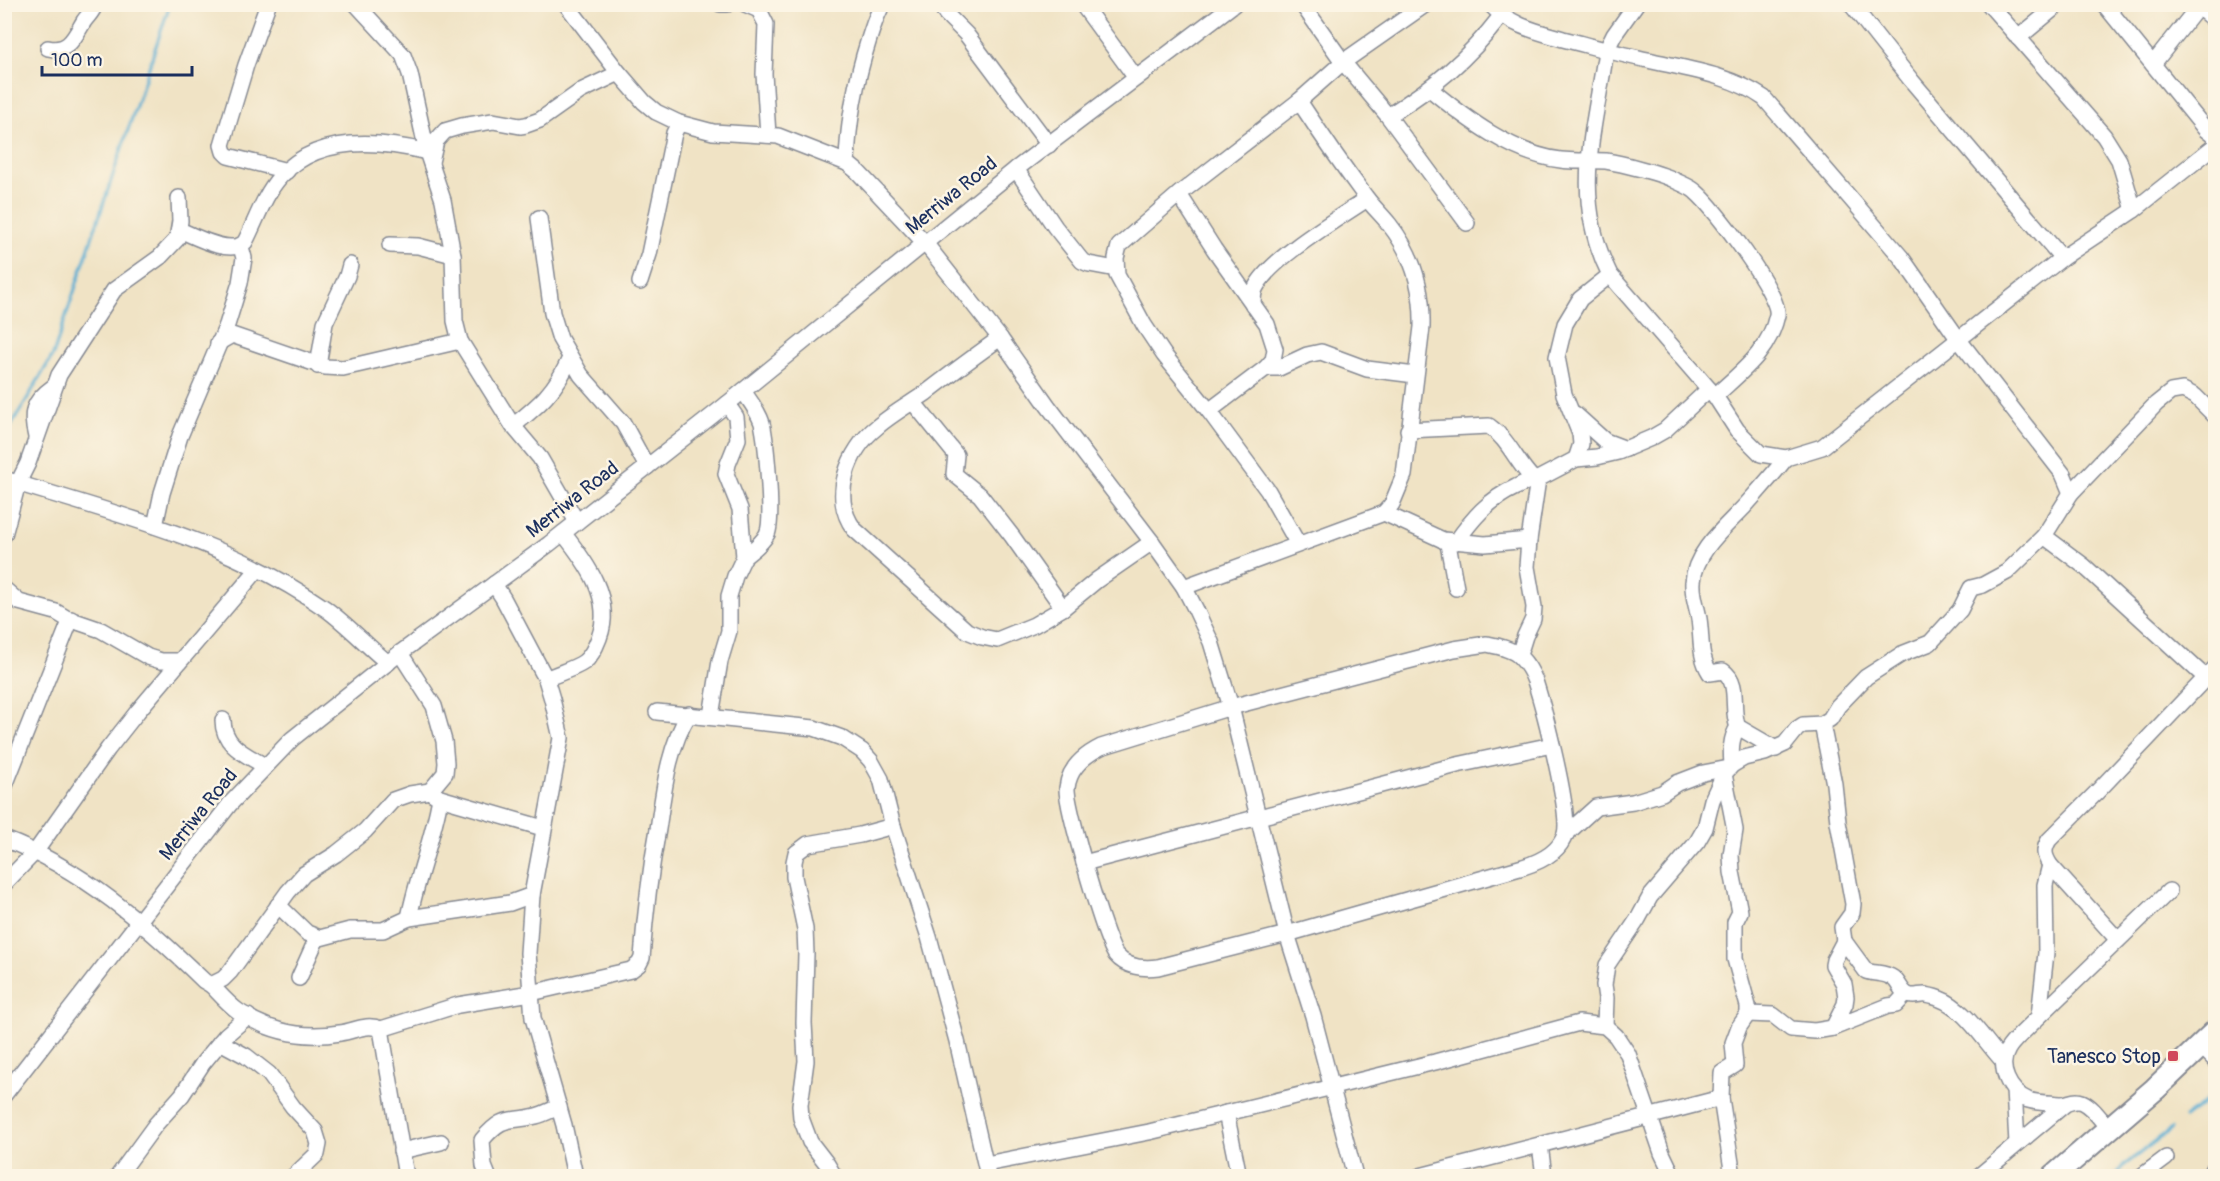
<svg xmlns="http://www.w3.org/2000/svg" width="2220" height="1181" viewBox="0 0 2220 1181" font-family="Pangolin,sans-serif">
<rect width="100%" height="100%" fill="#fcf5e5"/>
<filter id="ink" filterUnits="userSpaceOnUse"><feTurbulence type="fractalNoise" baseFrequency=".0167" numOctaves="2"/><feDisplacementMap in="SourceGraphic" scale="12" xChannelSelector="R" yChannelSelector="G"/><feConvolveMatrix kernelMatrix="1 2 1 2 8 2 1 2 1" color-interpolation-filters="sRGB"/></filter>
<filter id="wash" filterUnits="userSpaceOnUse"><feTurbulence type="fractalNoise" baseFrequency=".008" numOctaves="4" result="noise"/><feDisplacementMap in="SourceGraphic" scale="24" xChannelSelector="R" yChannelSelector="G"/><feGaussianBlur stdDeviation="1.35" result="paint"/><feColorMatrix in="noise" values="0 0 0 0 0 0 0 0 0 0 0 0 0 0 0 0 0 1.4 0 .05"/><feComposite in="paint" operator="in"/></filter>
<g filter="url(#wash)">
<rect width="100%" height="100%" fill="#f0e3c5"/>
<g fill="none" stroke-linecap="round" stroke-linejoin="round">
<g stroke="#57add3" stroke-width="3">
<path d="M 4,438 L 53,355 L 170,4"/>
<path d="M 2184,1118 L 2216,1094"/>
<path d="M 2116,1176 L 2122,1167 L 2171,1129"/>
</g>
</g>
</g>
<g filter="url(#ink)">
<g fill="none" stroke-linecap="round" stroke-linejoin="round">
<defs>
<g id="minor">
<path d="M 268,4 L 246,65 L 222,145 L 224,152 L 228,156 L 287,171"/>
<path d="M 356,4 L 403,55 L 410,74 L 427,152 L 443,200 L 453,255 L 455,321 L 460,341 L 513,426 L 540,458 L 577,522"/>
<path d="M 566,4 L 619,73 L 644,102 L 656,112 L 679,123 L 713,132 L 778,136 L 847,163 L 858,172 L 925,243 L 1000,338 L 1048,406 L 1152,542 L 1184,587 L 1196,610 L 1211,642 L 1231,707 L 1287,934 L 1313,1016 L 1355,1176"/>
<path d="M 720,4 L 728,4"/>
<path d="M 745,4 L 759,10 L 766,24 L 764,74 L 768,135"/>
<path d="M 940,4 L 946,14 L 966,34 L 1049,145"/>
<path d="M 1082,4 L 1136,78"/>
<path d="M 1302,4 L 1343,62 L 1388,116 L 1467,223"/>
<path d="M 1490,4 C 1511,26 1535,31 1563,39 C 1591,46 1619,54 1648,60 C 1687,69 1731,75 1764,98 L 1901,257 L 1959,340 L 2063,474 L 2071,493"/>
<path d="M 1636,4 L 1614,35 L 1606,51 C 1594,133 1571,197 1610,275 L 1715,396 L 1737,430 L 1761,454 L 1786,458 L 1822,447 L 2062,258 L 2134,210 L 2216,145"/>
<path d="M 1851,4 L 1911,80 L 2062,258"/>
<path d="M 1989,4 L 2104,136 L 2119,160 L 2134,210"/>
<path d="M 2104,4 L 2206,130 L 2216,138"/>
<path d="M 2195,4 L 2216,22"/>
<path d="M 2018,38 L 2059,4"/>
<path d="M 48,48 C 69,53 75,36 84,21 C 88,15 93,12 95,4"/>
<path d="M 2153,64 L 2198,7"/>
<path d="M 1430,89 C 1465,118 1514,155 1561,160 C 1576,162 1591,160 1606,161 C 1620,163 1664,174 1676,181 C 1682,184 1691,187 1696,192 C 1714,207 1781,295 1777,315 C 1769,352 1742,371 1715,396"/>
<path d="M 1388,116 C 1434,87 1467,60 1501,16"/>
<path d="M 431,162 L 436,141 L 445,131 L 462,126 L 493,121 L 520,126 L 526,125 L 540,120 L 581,91 L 619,73"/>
<path d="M 847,163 C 848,121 856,80 869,39 C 873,27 876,15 883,4"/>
<path d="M 1016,169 L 1055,227 L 1082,261 L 1089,264 L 1116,269"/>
<path d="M 1179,194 L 1214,249 L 1267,324 L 1275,349 L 1273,360 L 1266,368 L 1209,411"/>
<path d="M 539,218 L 552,313 L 560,339 L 581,375 L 623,423 L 647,467"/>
<path d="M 180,230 C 196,237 231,256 245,242 C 256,221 264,195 280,177 C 317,135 378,140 427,152"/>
<path d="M 390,245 L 418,246 L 453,255"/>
<path d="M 640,282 L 649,254 L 674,133 L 679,123"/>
<path d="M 1253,305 C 1253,299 1253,292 1256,287 C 1271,258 1339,218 1367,199"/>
<path d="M 1000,338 C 975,356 950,374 926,393 C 910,404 892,414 877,427 C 848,450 830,497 854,529 L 967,631 L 982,637 L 997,640 L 1034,625 L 1063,608 L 1097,580 L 1152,542"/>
<path d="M 218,343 L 232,335 L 325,367 L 343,368 L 361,364 L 460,341"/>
<path d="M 318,366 L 325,323 L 347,276 L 350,265"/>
<path d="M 1266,368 L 1279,368 L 1307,355 L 1321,352 L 1367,369 L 1415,375"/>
<path d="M 743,391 C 750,401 758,411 762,423 C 766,440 774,520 767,534 C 762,544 752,550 744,557"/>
<path d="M 913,402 L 956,455 L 954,474 L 980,495 L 1012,536 L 1063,608"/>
<path d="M 1575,414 L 1605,441 L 1626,449"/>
<path d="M 513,426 C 539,405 556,391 570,358"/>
<path d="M 1408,430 L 1489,426 C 1509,440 1516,462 1533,479"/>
<path d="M 36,437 C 30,413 32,402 53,387"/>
<path d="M 1576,459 L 1581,444 L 1580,434 L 1564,394 L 1557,357 L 1565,324 L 1580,299 L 1610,275"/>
<path d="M 4,479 C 118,515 225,539 326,609 C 348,625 367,646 388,663"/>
<path d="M 1384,513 L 1443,540 L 1485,544 L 1529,540 L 1527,567 L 1534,607 L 1533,619 L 1525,636 L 1519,655"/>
<path d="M 155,526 L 162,493 L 180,436 L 227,325 L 240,283 L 244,258 L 241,247"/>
<path d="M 4,535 L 18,483 L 28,463 L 59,375 L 114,290 L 160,257 L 177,239 L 180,221 L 179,198"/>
<path d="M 2044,536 L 2084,566 L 2205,677"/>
<path d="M 1443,540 L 1448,544 L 1456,588"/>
<path d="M 1529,540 L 1538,479"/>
<path d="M 1456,542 C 1473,518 1488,500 1516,487 C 1523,484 1530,479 1538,479 L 1576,459 L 1597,457 L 1618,452 L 1651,438 L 1665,430 L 1709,389"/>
<path d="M 1298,544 L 1268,491 L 1209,411 L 1164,355 L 1144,325 L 1117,275 L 1116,258 L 1119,246 L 1179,194 L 1299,101 L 1343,62 L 1426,4"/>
<path d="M 494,584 L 503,598 L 546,679 L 552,699 L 561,738 L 532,895 L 528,953 L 533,1018 L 564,1125 L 575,1176"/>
<path d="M 1184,587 L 1384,513 L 1392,504 L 1404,475 L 1422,327 C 1423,288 1413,254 1389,224 C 1381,214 1372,206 1365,196 C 1342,165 1320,133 1299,101"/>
<path d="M 4,589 L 19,602 L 56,612 L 66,618 L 101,630 L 148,657 L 161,661 L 179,661"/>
<path d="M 1487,644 C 1497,646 1513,649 1520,657 C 1526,663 1532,673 1535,681 C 1543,706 1571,812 1565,834 C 1560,852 1539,862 1523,867 L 1287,934 L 1158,967 C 1143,969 1126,967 1116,955 C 1105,941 1066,806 1067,788 C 1069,768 1085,755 1101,747 L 1231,707 L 1454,649 Z"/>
<path d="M 546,679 C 558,673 574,669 584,662 C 592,656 596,646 599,638 C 614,599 586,562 563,533"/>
<path d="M 657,712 L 814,728 L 842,738 L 862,751 L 871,761 L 881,779 L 893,826 L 929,937 L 957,1041 L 988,1176"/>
<path d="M 711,716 L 720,661 L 729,631 L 729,596 L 735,576 L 744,557 L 740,509 L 726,474 L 728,464 L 738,439 L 736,417 L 727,404"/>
<path d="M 223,720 C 223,746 245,754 265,766"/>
<path d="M 1822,724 L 1834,784 L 1838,822 L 1853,904 L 1852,913 L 1842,927 L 1844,941 L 1834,960 L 1833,965 L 1844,984 L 1846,997 L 1845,1004 L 1833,1028"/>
<path d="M 1776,749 L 1738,727 C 1730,710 1741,683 1723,671 L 1710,673 C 1699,656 1702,638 1699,619 C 1697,606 1692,595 1693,582 C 1694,553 1725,527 1744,507 C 1758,491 1773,475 1786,458"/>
<path d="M 1732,765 C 1731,751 1730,739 1738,727"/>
<path d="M 1724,774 L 1735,830 L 1731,855 L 1732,872 L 1740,912 L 1735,922 L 1735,959 L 1748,1006 L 1748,1014 L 1739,1027 L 1733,1043 L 1735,1065 L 1722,1073 L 1721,1098 L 1733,1176"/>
<path d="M 4,788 L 71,619"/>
<path d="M 432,793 L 440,798 L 543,828"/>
<path d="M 1565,835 L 1596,807 L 1633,802 L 1662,793 L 1677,783 L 1703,773 L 1729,768"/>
<path d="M 4,839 C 82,868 146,925 204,981 L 211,985 L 223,979 L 230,972 L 288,892 L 304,874 L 336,854 L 365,831 L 393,800 L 410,794 L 430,791 L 445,773 L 446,763 L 444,741 L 434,706 L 400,653"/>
<path d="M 1084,863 L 1457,765 L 1552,745"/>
<path d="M 4,884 L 36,851 L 108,749 L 138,711 L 258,569"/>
<path d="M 278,905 L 307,933 L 320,938 L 350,930 L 383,930 L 409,918 L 510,903 L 532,895"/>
<path d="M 409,918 C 417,877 433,839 440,798"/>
<path d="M 2118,940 L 2050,865 C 2044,855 2043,850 2049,840 L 2096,793 L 2216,667"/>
<path d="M 1844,941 L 1866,971 C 1874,974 1885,972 1893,978 C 1899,982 1901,992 1908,995 C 1914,998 1921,994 1926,995 C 1931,996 1936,997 1940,999 C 1965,1008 1985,1042 2003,1061"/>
<path d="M 299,978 L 317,938"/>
<path d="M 211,985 C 219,993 228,1004 238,1011 C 269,1032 304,1039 340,1033 C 355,1031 366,1023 381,1029 L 458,1005 L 531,993 L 631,970 L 639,964 L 642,958 C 645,915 650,872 658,829 C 664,790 668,748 689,714"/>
<path d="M 1748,1014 L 1773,1015 L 1791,1029 L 1815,1031 L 1833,1028 L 1888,1006 L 1896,1005 L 1906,994"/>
<path d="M 2039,1016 L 2046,953 L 2045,885 L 2050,865"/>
<path d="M 1605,1026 L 1606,998 L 1604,985 L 1607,965 L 1638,919 L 1650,897 L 1697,842 L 1705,828 L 1712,800 L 1724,774 L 1732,765 L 1744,758 L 1765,753 L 1785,744 L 1797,729 L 1803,725 L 1822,724 L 1830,719 L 1838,706 L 1866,677 L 1902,654 L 1930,643 L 1960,610 L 1971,588 L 1983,585 L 2007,572 L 2044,536 L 2071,493 L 2156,404 L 2171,392 L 2183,390 L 2195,396 L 2216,417"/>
<path d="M 381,1029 L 406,1176"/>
<path d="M 220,1042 L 246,1056 L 269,1074 L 293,1107 L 315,1131 L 319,1144 L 317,1154 L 294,1176"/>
<path d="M 2201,1046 L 2216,1061"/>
<path d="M 2014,1090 L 2017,1143"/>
<path d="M 4,1095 L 230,804 L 292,739 L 400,653 L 549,544 L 727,404 L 1016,169 L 1234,4"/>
<path d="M 1226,1113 L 1239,1176"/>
<path d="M 2109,1129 C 2101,1120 2093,1107 2082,1102 C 2073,1098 2069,1105 2060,1104 C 2050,1103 2037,1103 2028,1100 C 2009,1092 1997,1067 2008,1049 C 2011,1044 2016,1039 2020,1035 L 2169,891"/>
<path d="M 1540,1145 L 1544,1176"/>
<path d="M 401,1151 L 441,1142"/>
<path d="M 986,1164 L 1149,1132 L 1435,1062 L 1579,1023 L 1605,1026 L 1616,1036 L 1628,1054 L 1662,1153 L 1673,1176"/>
<path d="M 118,1176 L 156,1124 L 182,1095 L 203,1063 L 226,1035 L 248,1016"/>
<path d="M 488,1176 L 484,1166 L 482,1140 C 504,1114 507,1123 536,1116 C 544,1114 551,1110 559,1107"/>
<path d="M 834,1176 L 827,1164 L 810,1142 L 801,1118 L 800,1105 L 806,1061 L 804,1023 L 806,954 L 805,929 L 794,877 L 794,862 L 796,853 L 808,844 L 860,835 L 893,826"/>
<path d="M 1420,1176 L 1721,1098"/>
<path d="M 1979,1176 L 2064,1105"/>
<path d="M 2142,1176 L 2166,1158"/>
<path d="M 2210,1176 L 2216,1165"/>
</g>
<path id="highway" d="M 2054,1176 L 2155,1089 L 2216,1031"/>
</defs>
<use href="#minor" stroke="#868992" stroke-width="18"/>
<use href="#highway" stroke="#868992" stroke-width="26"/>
<use href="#minor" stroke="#fff" stroke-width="15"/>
<use href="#highway" stroke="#fff" stroke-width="22"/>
</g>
</g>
<rect fill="#d1495b" stroke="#fcf5e5" stroke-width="2" x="2167" y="1050" width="12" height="12" rx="3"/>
<g text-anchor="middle" stroke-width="5" stroke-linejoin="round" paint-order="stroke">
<g font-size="20" fill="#1b2f5e" stroke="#fcf5e5">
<text transform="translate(951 195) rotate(-39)" y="7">Merriwa Road</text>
<text transform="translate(572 499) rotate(-38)" y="7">Merriwa Road</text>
<text transform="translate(198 814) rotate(-51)" y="7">Merriwa Road</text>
</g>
<g font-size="20" fill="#1b2f5e" stroke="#fcf5e5" text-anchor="end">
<text x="2161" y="1063">Tanesco Stop</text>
</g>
</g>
<rect width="2220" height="1181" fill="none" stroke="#fcf5e5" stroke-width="24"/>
<path d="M42 66v9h150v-9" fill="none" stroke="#1b2f5e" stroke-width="3"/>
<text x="51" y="66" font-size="18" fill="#1b2f5e" stroke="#fcf5e5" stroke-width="4.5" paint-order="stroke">100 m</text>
</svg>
